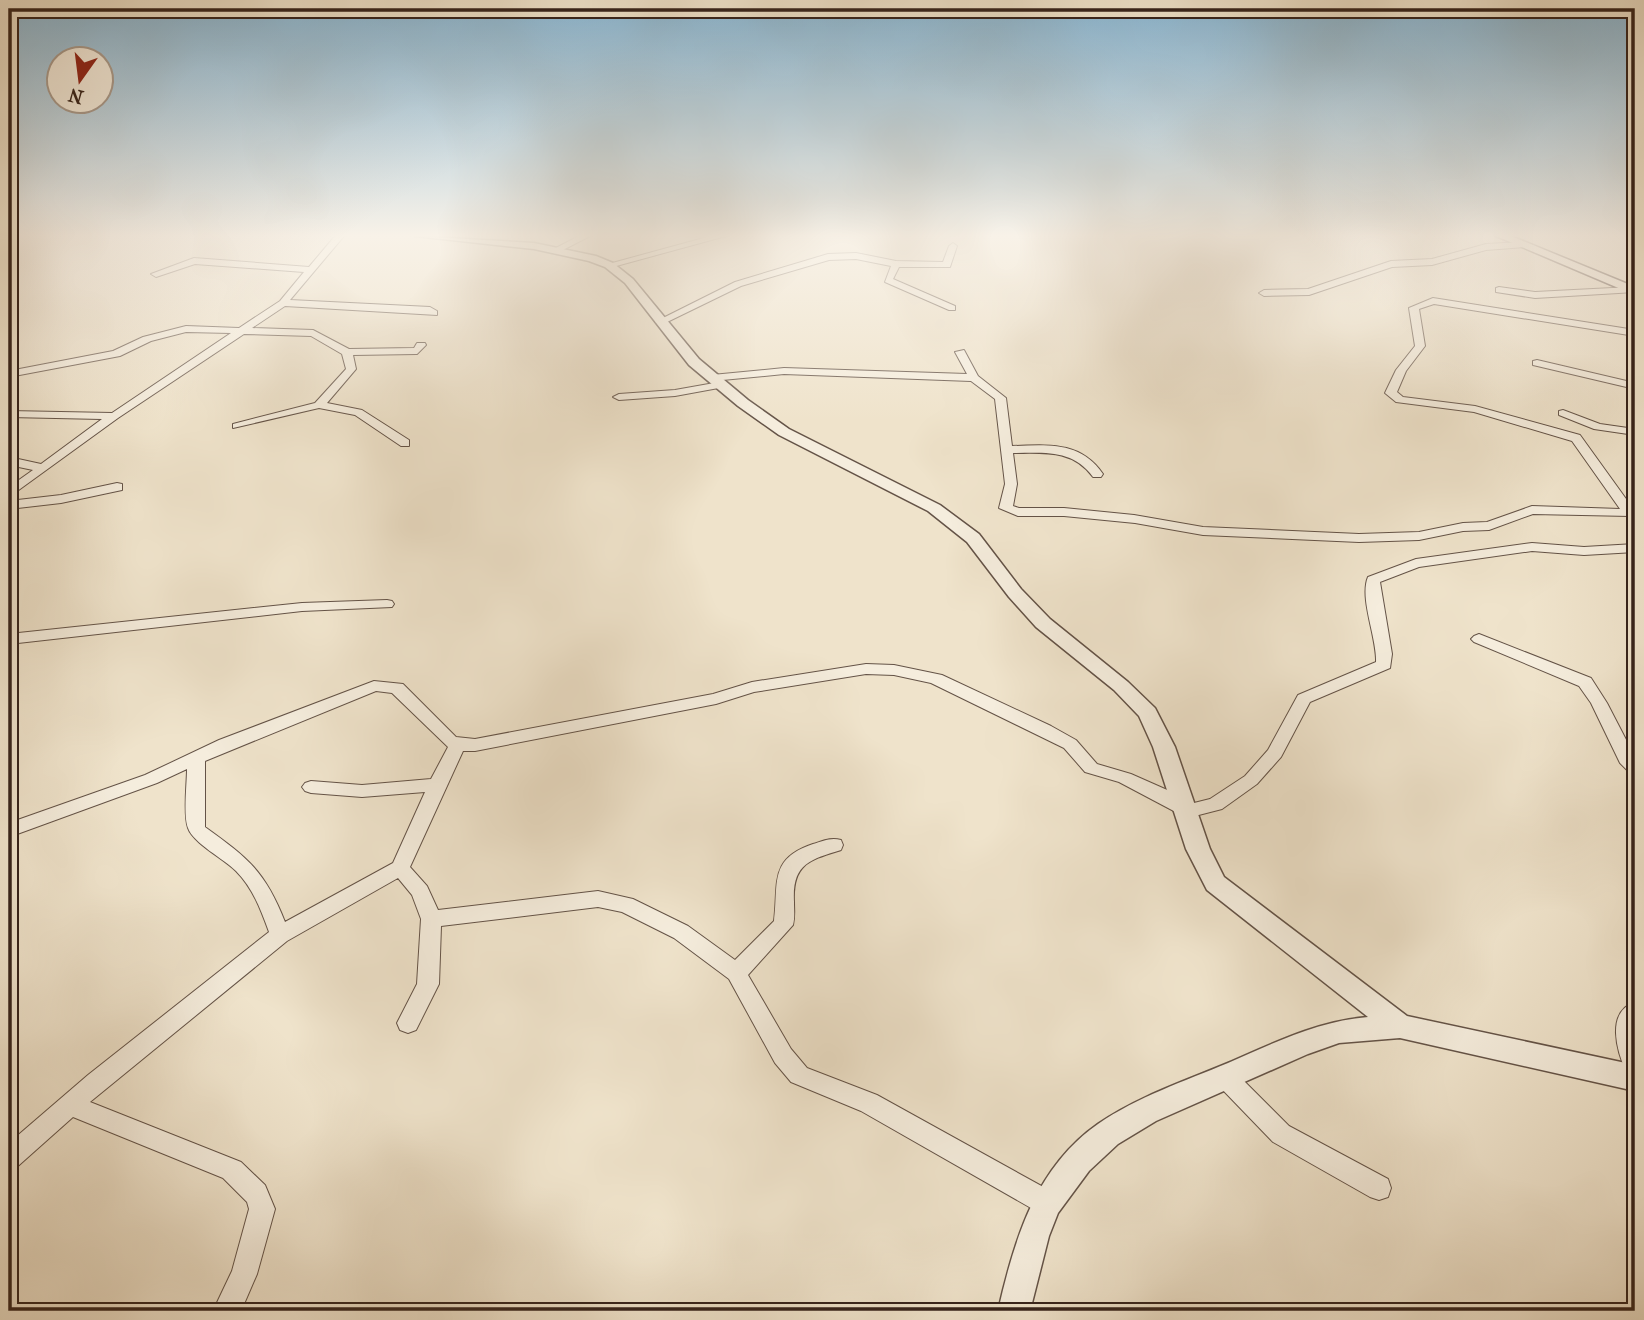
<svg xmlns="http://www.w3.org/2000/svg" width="1644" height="1320" viewBox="0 0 1644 1320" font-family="'IM FELL French Canon',serif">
<rect width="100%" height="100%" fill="#efe3cb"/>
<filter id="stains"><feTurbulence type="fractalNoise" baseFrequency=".00286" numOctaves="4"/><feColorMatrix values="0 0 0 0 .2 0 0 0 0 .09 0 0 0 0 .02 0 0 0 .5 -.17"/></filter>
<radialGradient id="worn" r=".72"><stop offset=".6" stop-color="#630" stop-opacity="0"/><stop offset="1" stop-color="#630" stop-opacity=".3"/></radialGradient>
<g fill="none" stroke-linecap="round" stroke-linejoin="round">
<defs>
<g id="minor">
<path d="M 335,236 L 344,236 L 290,300 L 430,307 L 437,311 L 437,315 L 285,306 L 252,328 L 313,330 L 349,349 L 414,348 L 417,343 L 425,343 L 426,345 L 417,354 L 353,355 L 356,369 L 327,403 L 362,410 L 409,440 L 409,446 L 401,446 L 355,415 L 319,408 L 233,428 L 233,424 L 315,403 L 346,369 L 342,354 L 311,336 L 244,334 L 118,418 L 9,497 L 9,487 L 33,470 L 9,465 L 9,457 L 41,464 L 102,419 L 9,417 L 9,411 L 112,413 L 231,333 L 186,332 L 151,341 L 120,356 L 9,377 L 9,371 L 113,351 L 143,337 L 186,326 L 239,328 L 280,301 L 304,272 L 195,264 L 156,277 L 151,274 L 194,258 L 309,267 Z"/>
<path d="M 579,236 L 590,236 L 559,252 L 552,250 Z"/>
<path d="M 711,236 L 726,236 L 609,268 L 605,265 Z"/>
<path d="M 1522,242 L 1526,245 L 1525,247 L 1486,250 L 1432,265 L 1392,267 L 1309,295 L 1264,296 L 1259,293 L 1264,290 L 1308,289 L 1391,261 L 1432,259 L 1486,244 Z"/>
<path d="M 953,243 L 957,246 L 950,267 L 899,267 L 893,279 L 955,306 L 955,310 L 949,310 L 885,282 L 891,266 L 856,259 L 829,260 L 741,286 L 663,324 L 655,322 L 735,282 L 828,254 L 856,253 L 896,261 L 943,262 L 949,246 Z"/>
<path d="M 1499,287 L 1535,292 L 1632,287 L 1635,288 L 1635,292 L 1535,298 L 1496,292 L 1496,288 Z"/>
<path d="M 1433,298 L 1635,330 L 1635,336 L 1434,304 L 1419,309 L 1425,346 L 1406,371 L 1397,392 L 1403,397 L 1475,406 L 1580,435 L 1634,510 L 1630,516 L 1533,514 L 1489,530 L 1463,531 L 1419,540 L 1359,542 L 1203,535 L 1135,523 L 1064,516 L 1018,516 L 999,508 L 1005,484 L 995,399 L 971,381 L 784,374 L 712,381 L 707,378 L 712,375 L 784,368 L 967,374 L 955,352 L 964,350 L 978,376 L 1006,398 L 1012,446 C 1049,445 1080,441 1103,474 L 1101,477 L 1093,477 C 1073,449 1044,453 1013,453 L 1017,484 L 1013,506 L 1019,508 L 1064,508 L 1134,515 L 1203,527 L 1359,534 L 1419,532 L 1463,523 L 1487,522 L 1532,506 L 1620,509 L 1572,441 L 1474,412 L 1396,402 L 1385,393 L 1396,370 L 1415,346 L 1409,308 Z"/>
<path d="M 1537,360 L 1635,383 L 1635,389 L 1533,365 L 1533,361 Z"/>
<path d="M 720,382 L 724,383 L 724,387 L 675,396 L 619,400 L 613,397 L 619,394 L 675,390 Z"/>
<path d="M 1563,410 L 1600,424 L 1635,429 L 1635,435 L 1594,429 L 1559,415 L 1559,411 Z"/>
<path d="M 117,483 L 122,484 L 122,490 L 61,503 L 9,509 L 9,501 L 61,495 Z"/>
<path d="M 1532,543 L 1584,547 L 1635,544 L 1635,552 L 1584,555 L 1532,551 L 1419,567 L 1380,582 L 1392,654 L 1390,668 L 1310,702 L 1281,757 L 1257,784 L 1222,809 L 1187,818 L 1119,782 L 1085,772 L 1064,748 L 931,683 L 894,675 L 866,674 L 754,692 L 716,704 L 475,751 L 463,751 L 410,867 L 427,886 L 438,910 L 598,891 L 633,899 L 688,926 L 735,960 L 774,921 C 779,884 768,859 813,844 C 823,841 831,837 841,840 L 843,845 L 841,850 C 809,860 792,864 794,902 C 794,911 795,917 793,925 L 748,975 L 791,1049 L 807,1068 L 877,1095 L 1056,1194 L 1060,1203 L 1056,1212 L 1047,1215 L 1038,1212 L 861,1111 L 791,1082 L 775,1063 L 729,979 L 674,938 L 622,912 L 598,907 L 441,926 L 439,984 L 416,1030 L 408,1033 L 400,1030 L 397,1023 L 417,984 L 421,919 L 412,895 L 398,878 L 287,941 L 90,1102 L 241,1162 L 265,1185 L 275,1209 L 257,1274 L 241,1311 L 213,1311 L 232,1271 L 249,1209 L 247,1202 L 223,1178 L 73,1117 L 18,1166 L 9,1170 L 9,1143 L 88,1075 L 269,932 C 261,910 253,888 236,871 C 224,859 193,843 188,828 C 183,815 187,784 187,769 L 157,783 L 9,837 L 9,823 L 145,775 L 219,740 L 374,681 L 403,684 L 456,737 L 475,739 L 713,694 L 752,682 L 866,664 L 894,665 L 942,675 L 1051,726 L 1076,740 L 1097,764 L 1131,774 L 1174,793 L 1190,804 L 1210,799 L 1245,776 L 1268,750 L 1298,695 L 1376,662 C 1377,638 1359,598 1368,577 L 1416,559 ZM 376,691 L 392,693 L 448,747 L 431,779 L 362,785 L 311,781 L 305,783 L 302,787 L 305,791 L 311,793 L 362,797 L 425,792 L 393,863 L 285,922 C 265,871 248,858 205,827 L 205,761 Z"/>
<path d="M 387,600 L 392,601 L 394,604 L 392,607 L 302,611 L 9,644 L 9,634 L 302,603 Z"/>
<path d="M 1479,634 L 1591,678 L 1607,703 L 1635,757 L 1635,774 L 1629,772 L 1620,763 L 1591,703 L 1579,686 L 1474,642 L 1471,639 L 1474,636 Z"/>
<path d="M 1635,1002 L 1635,1077 L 1627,1074 C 1617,1052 1605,1012 1635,1002 Z"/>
<path d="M 1225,1067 L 1233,1070 L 1289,1126 L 1388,1179 L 1391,1188 L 1388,1197 L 1379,1200 L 1370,1197 L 1273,1142 L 1217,1084 L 1213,1077 L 1217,1070 Z"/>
</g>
<path id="tertiary" d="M 415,236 L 534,243 L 596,256 L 613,263 L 633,279 L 699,359 L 748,400 L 789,429 L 940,505 L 979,534 L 1021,589 L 1050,619 L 1128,682 L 1155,708 L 1175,747 L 1210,849 L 1224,877 L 1407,1016 L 1635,1065 L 1635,1091 L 1400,1038 L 1339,1043 L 1308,1054 L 1156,1121 L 1118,1144 L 1089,1171 L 1058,1213 L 1049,1236 L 1030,1311 L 998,1311 C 1014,1241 1035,1168 1098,1124 C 1137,1097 1185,1081 1228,1063 C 1274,1043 1318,1021 1368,1017 L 1207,890 L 1186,849 L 1153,747 L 1139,716 L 1114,690 L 1036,627 L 1009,597 L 967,542 L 928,511 L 779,435 L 738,406 L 689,365 L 625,283 L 605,267 L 589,261 L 534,249 Z"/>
<path id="secondary" d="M 1496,236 L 1511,236 L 1635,287 L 1635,295 Z"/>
</defs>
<use href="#minor" stroke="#645347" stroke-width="2"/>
<use href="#tertiary" stroke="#645347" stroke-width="3"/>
<use href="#secondary" stroke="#36231b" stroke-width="3"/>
<use href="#minor" fill="#f5eddd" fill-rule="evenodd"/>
<use href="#tertiary" fill="#f5eddd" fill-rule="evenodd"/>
<use href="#secondary" fill="#f5eddd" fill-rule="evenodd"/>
</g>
<linearGradient id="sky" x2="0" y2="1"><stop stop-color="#89b8d6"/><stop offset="0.56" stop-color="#f8f2e8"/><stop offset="1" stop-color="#f8f2e8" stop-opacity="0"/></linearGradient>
<rect width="1644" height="421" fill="url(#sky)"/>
<rect width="1644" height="1320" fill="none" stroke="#efe3cb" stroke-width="35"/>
<rect x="10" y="10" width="1623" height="1299" fill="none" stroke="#36231b" stroke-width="3.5"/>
<rect x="18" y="18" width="1609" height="1285" fill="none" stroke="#36231b" stroke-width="2"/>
<g transform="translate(80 80) rotate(194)"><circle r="33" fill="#f5eddd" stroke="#a99c8f" stroke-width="2"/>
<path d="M0-5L12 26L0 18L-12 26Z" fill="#8f2418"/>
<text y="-10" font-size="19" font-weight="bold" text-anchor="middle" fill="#36231b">N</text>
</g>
<rect width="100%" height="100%" filter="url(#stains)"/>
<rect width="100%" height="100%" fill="url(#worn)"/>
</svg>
